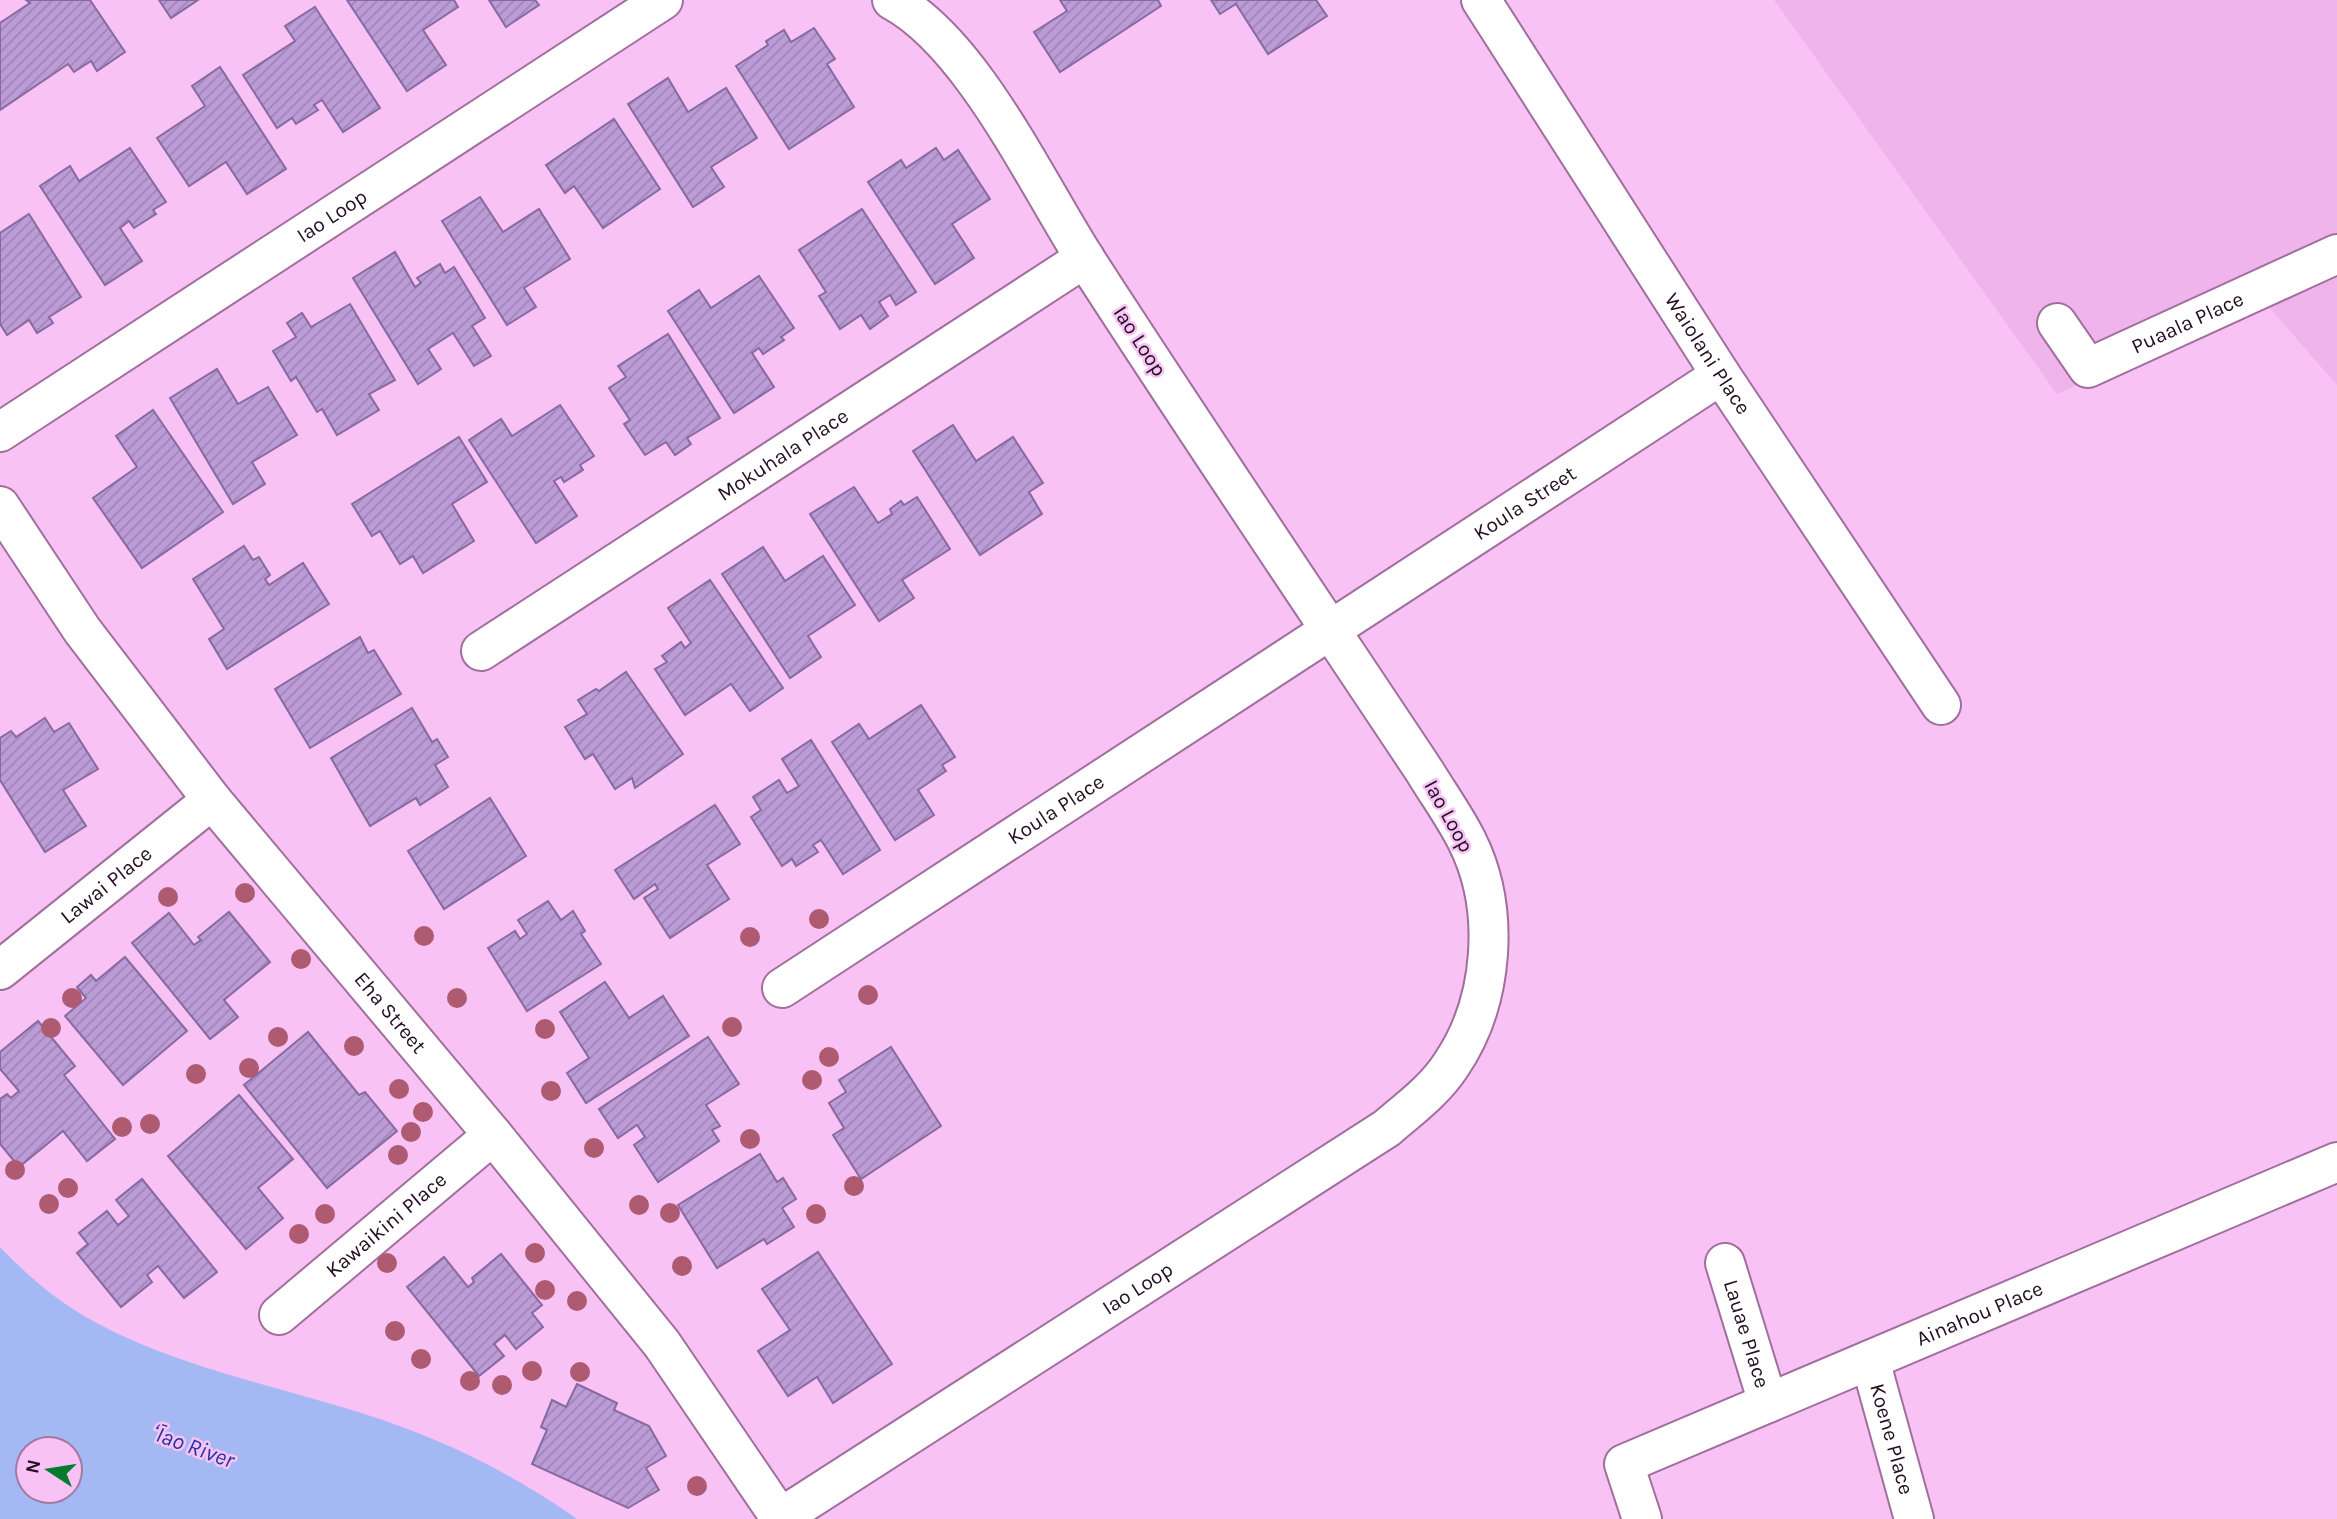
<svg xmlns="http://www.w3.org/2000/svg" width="2337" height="1519" viewBox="0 0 2337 1519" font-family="Karla,sans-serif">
<defs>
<pattern id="building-hatch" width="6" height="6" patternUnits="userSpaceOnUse" patternTransform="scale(1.75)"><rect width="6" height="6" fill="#bb9cd6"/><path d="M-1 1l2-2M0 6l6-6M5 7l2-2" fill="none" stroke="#a085b7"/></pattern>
</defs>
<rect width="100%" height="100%" fill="#f8c2f4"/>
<path fill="#efb4ec" d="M 1774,0 L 2337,0 L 2337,385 L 2266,304 L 2057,394 Z"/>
<path fill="#a4b9f3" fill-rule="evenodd" d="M 0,1247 C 22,1270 46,1292 73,1309 C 171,1372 310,1390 418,1433 C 474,1455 529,1485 577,1519 L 0,1519 ZM 28,1449 L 70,1449 L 70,1491 L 28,1491 Z"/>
<g fill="url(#building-hatch)" stroke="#876aa1" stroke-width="2">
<path d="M 26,0 L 90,0 L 125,52 L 97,71 L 91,61 L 74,72 L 68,64 L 0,110 L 0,23 L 30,3 Z"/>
<path d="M 159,0 L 198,0 L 171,18 Z"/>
<path d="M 347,0 L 454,0 L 458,7 L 423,30 L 446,65 L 407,91 Z"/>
<path d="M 489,0 L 535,0 L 539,5 L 506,27 Z"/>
<path d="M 1060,0 L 1158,0 L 1161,6 L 1060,72 L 1034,32 L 1067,11 Z"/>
<path d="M 1211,0 L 1316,0 L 1327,16 L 1268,54 L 1236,4 L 1220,14 Z"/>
<path d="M 315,7 L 380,108 L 343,132 L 322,100 L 314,105 L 318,110 L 296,124 L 292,118 L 277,128 L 243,75 L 295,41 L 285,26 Z"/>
<path d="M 814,28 L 835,59 L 827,64 L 854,107 L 789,149 L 736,66 L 768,45 L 766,41 L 784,30 L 791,42 Z"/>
<path d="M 220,67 L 286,169 L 247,194 L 226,162 L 189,186 L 157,138 L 205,106 L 192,86 Z"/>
<path d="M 668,78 L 688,112 L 726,88 L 757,138 L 711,167 L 724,187 L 693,207 L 628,104 Z"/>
<path d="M 614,119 L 660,189 L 603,228 L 574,186 L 565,193 L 546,165 Z"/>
<path d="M 130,148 L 166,202 L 153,210 L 156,214 L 134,228 L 129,221 L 120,228 L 142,261 L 105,285 L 40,186 L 70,166 L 79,181 Z"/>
<path d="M 936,148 L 944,160 L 958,150 L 990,199 L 952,224 L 974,258 L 935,284 L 868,182 L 901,160 L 906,168 Z"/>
<path d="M 480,197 L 503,232 L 539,209 L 570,259 L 524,288 L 536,307 L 507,325 L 442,221 Z"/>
<path d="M 862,209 L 916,292 L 896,305 L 890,295 L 879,302 L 888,316 L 870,329 L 861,315 L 840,329 L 819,296 L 826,292 L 799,250 Z"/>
<path d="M 29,214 L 81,297 L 49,317 L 53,323 L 37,333 L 29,320 L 7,335 L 0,324 L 0,233 Z"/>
<path d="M 395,252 L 415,287 L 421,283 L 417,278 L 440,264 L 445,273 L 454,267 L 485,318 L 472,326 L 491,356 L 474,366 L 453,333 L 428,349 L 441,369 L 418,384 L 353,278 Z"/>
<path d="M 759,276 L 794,328 L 781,337 L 784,340 L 763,354 L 759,348 L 752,353 L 774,387 L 734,413 L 668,311 L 699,290 L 711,308 Z"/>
<path d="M 350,304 L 395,380 L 369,394 L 379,410 L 337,435 L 322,409 L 317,412 L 296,377 L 291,381 L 273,351 L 296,337 L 287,323 L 302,313 L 311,327 Z"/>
<path d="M 668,334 L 720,418 L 687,438 L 691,444 L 675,455 L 666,442 L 645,455 L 624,424 L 630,420 L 609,388 L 626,377 L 618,366 Z"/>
<path d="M 217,369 L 238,404 L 268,387 L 297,435 L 252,462 L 265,484 L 233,504 L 170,398 Z"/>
<path d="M 560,405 L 594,456 L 580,465 L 583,470 L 564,482 L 561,477 L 554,481 L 577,516 L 536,543 L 469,440 L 501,419 L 512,436 Z"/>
<path d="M 153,410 L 223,512 L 142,568 L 93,498 L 137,467 L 116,436 Z"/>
<path d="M 953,425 L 976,461 L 1013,437 L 1043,483 L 1029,492 L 1042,514 L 980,555 L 913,451 Z"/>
<path d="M 459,437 L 487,482 L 452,504 L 474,541 L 423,573 L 413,556 L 400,564 L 380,531 L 372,536 L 352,504 Z"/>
<path d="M 854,487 L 878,523 L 892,514 L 890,509 L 901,501 L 904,505 L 917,497 L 950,549 L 902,580 L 914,598 L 879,621 L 810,514 Z"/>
<path d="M 244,546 L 253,560 L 259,557 L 270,575 L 265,579 L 269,585 L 303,563 L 329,604 L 227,669 L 209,639 L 224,629 L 193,579 Z"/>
<path d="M 763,547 L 785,581 L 823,556 L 855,605 L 808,636 L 821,657 L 790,678 L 722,574 Z"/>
<path d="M 710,580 L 783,688 L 750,711 L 731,684 L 685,715 L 655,669 L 667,662 L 662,656 L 681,642 L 685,648 L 691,643 L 668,608 Z"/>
<path d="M 360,637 L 368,653 L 374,650 L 401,694 L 310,748 L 275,689 Z"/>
<path d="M 626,672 L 683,754 L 635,788 L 632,778 L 615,789 L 593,754 L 585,759 L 565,727 L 587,714 L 578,700 L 596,689 L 599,691 Z"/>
<path d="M 921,705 L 955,757 L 942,765 L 946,771 L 918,790 L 934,815 L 895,840 L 832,742 L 859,724 L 869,739 Z"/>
<path d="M 412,708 L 432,742 L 437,739 L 448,757 L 435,765 L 448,787 L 420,805 L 416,798 L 370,826 L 331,758 Z"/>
<path d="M 45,718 L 54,732 L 69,723 L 98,769 L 63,790 L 86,826 L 45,852 L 0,780 L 0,738 L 11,731 L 16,737 Z"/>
<path d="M 811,740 L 880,850 L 843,874 L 821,840 L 813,845 L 818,852 L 796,866 L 792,859 L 782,866 L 751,817 L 761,810 L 753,797 L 779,780 L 787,793 L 799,786 L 782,759 Z"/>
<path d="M 490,798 L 526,856 L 444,909 L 408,851 Z"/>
<path d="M 715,805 L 740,844 L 707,865 L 729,899 L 670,938 L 644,898 L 658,889 L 655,884 L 634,899 L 615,870 Z"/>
<path d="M 548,901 L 561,920 L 573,911 L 585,931 L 581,934 L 601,964 L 527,1011 L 488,948 L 515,931 L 520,939 L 527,934 L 518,920 Z"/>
<path d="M 229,912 L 270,962 L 224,1000 L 238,1017 L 210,1039 L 132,943 L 169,913 L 194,945 L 201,940 L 198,937 Z"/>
<path d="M 125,957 L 187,1031 L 123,1085 L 65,1016 L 86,998 L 77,987 L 91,975 L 96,981 Z"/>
<path d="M 605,982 L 629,1018 L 663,996 L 689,1036 L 586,1103 L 567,1073 L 589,1058 L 560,1012 Z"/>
<path d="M 38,1021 L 75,1066 L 64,1075 L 115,1139 L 87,1161 L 63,1131 L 19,1167 L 0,1144 L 0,1099 L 7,1094 L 11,1098 L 19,1091 L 0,1069 L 0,1052 Z"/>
<path d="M 308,1032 L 359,1095 L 365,1092 L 397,1131 L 327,1188 L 244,1085 Z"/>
<path d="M 708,1037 L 739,1084 L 706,1105 L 720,1126 L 712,1130 L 719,1141 L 658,1182 L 634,1145 L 645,1137 L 637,1125 L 618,1138 L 599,1109 Z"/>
<path d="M 891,1047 L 941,1126 L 861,1179 L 833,1135 L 844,1128 L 829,1103 L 846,1092 L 839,1080 Z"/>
<path d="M 239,1095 L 293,1159 L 258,1188 L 283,1218 L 246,1249 L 168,1156 Z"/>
<path d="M 760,1154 L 777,1182 L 783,1178 L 796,1199 L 782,1208 L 794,1227 L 767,1244 L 764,1239 L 717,1268 L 678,1205 Z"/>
<path d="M 142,1179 L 217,1272 L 184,1298 L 158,1266 L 147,1275 L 152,1282 L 121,1307 L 77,1253 L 88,1244 L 79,1233 L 107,1211 L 118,1225 L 129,1216 L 116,1200 Z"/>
<path d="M 818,1252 L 892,1364 L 833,1403 L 817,1377 L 788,1396 L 758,1351 L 790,1330 L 762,1289 Z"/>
<path d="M 501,1254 L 542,1305 L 532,1313 L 543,1327 L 516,1349 L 505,1335 L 494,1344 L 504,1356 L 479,1376 L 407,1287 L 444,1257 L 468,1287 L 474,1282 L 472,1278 Z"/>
<path d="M 577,1384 L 617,1403 L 614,1410 L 649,1426 L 666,1456 L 646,1468 L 659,1490 L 628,1508 L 532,1464 L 547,1430 L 541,1427 L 552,1400 L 566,1407 Z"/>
</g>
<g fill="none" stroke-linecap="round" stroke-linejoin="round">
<defs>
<g id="minor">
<path id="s1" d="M 1481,0 L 1721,375 L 1941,705"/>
<path id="s2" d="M 2057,323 L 2088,368 L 2337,254"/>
<path id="s3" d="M 0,432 L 663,0"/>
<path id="s4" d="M 0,506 L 82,630 L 212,800 L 493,1135 L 662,1344 L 781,1519"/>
<path id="s5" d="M 481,651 L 1085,258"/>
<path id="s6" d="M 0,970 L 212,800"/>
<path id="s7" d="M 782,988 L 1721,375"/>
<path id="s8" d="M 1725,1263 L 1768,1403"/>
<path id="s9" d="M 279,1315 L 493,1135"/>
<path id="s10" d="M 1870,1360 L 1914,1519"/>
<path id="s11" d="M 780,1518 L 1387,1128 C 1409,1109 1435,1090 1451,1065 C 1494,1002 1501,909 1467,841 C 1455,817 1439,795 1425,772 C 1312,602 1197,432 1086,260 C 1036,182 972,43 892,0"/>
<path id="s12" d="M 1642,1519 L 1624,1464 L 2337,1162"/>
</g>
</defs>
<use href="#minor" stroke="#a06f9d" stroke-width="42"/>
<use href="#minor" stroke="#fff" stroke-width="38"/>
</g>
<g fill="#ae5b71">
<circle cx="245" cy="893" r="10"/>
<circle cx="168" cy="897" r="10"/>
<circle cx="819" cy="919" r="10"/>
<circle cx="424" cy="936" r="10"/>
<circle cx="750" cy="937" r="10"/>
<circle cx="301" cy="959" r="10"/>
<circle cx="868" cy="995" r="10"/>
<circle cx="72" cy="998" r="10"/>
<circle cx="457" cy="998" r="10"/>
<circle cx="732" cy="1027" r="10"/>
<circle cx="51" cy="1028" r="10"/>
<circle cx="545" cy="1029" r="10"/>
<circle cx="278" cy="1037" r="10"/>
<circle cx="354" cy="1046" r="10"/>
<circle cx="829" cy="1057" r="10"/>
<circle cx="249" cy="1068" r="10"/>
<circle cx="196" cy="1074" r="10"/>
<circle cx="812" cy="1080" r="10"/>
<circle cx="399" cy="1089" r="10"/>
<circle cx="551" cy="1091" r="10"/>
<circle cx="423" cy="1112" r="10"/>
<circle cx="150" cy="1124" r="10"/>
<circle cx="122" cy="1127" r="10"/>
<circle cx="411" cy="1132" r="10"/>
<circle cx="750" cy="1139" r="10"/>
<circle cx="594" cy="1148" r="10"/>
<circle cx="398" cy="1155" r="10"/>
<circle cx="15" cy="1170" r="10"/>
<circle cx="854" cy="1186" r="10"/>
<circle cx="68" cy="1188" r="10"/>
<circle cx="49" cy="1204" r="10"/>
<circle cx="639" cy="1205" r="10"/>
<circle cx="670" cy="1213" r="10"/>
<circle cx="325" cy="1214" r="10"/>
<circle cx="816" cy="1214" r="10"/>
<circle cx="299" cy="1234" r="10"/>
<circle cx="535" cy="1253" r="10"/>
<circle cx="387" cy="1263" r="10"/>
<circle cx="682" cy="1266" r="10"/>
<circle cx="545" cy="1290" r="10"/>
<circle cx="577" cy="1301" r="10"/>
<circle cx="395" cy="1331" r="10"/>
<circle cx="421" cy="1359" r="10"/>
<circle cx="532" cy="1371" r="10"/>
<circle cx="580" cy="1372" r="10"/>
<circle cx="470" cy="1381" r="10"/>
<circle cx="502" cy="1385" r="10"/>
<circle cx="697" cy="1486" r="10"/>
</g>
<g text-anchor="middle" stroke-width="5" stroke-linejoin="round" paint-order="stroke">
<g font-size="21" fill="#220f21" stroke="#f8c2f4">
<text dy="7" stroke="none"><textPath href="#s3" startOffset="396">Iao Loop</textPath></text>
<text dy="7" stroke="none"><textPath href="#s2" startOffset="164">Puaala Place</textPath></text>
<text transform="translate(1140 341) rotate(57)" y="7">Iao Loop</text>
<text dy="7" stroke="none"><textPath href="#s1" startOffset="420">Waiolani Place</textPath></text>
<text dy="7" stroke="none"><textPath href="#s5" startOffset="360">Mokuhala Place</textPath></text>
<text dy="7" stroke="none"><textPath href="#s7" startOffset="887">Koula Street</textPath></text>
<text dy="7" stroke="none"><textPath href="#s7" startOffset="327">Koula Place</textPath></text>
<text transform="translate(1449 816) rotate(61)" y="7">Iao Loop</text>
<text dy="7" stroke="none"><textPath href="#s6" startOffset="136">Lawai Place</textPath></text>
<text dy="7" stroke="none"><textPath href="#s4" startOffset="640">Eha Street</textPath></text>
<text dy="7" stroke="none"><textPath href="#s9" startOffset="140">Kawaikini Place</textPath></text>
<text dy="7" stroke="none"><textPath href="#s11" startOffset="425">Iao Loop</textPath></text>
<text dy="7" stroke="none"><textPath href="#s12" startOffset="444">Ainahou Place</textPath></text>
<text dy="7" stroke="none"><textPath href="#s8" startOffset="74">Lauae Place</textPath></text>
<text dy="7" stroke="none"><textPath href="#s10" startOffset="82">Koene Place</textPath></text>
</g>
<g font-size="23" font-style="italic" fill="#2337a2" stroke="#f8c2f4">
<text transform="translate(193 1446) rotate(20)" y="8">ʻĪao River</text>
</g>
</g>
<g transform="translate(49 1470) rotate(282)"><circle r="33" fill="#f8c2f4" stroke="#a27aa0" stroke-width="2"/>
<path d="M0-5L12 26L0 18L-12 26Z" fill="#027b31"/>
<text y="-10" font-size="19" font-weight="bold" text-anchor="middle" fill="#220f21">N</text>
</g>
</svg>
